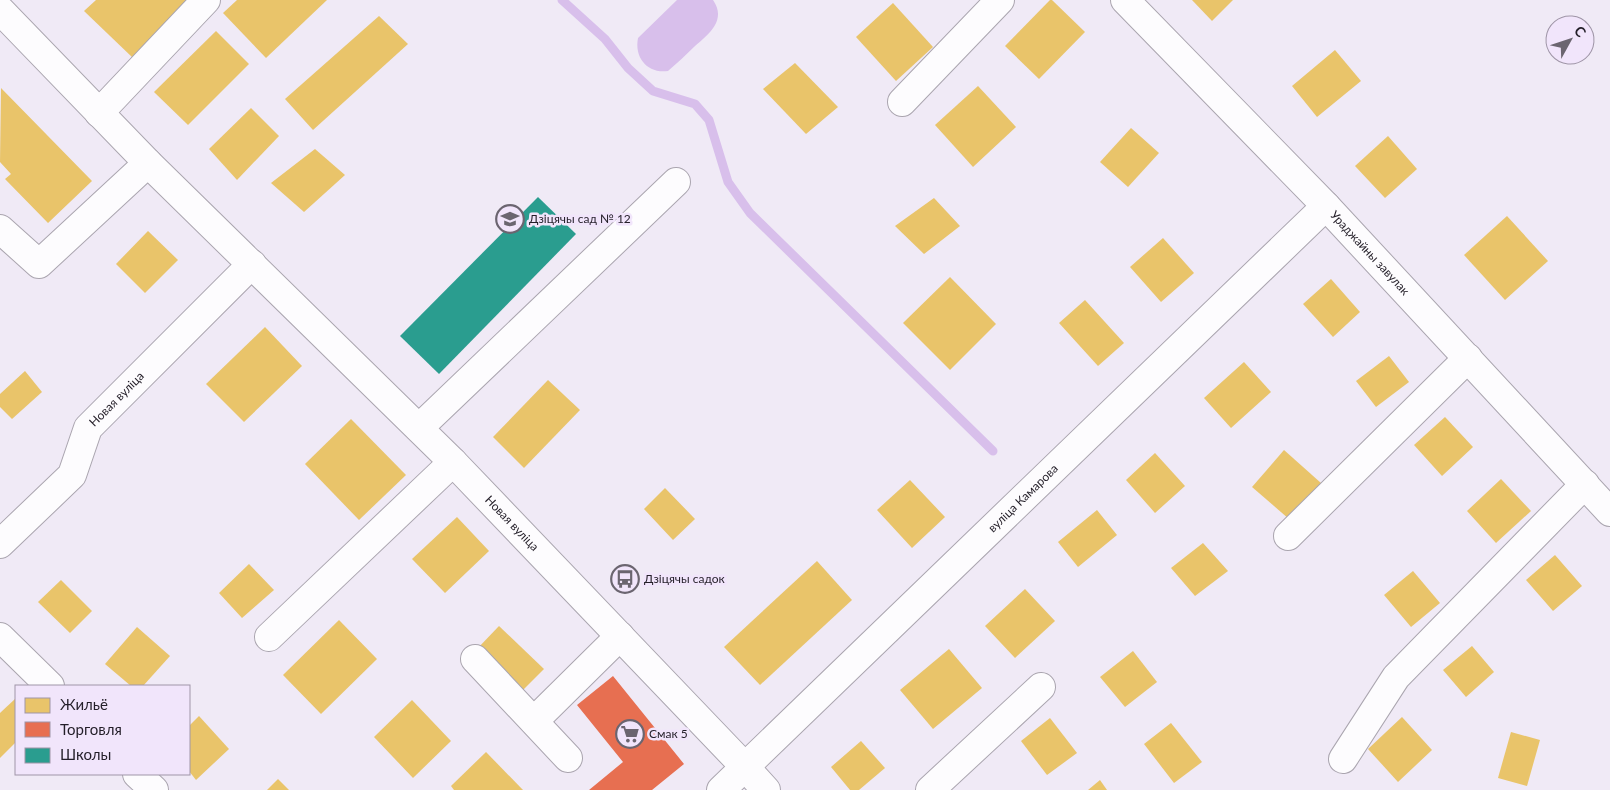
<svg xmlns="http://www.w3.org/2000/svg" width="1610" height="790" viewBox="0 0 1610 790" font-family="Lato,sans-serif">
<rect width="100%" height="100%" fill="#f0eaf6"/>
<path fill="#d8bfeb" d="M 677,0 L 713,0 C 727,20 709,34 695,46 C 686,55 677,63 668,71 C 648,74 634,58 638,38 Z"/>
<g fill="#e9c46a">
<path d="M 96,0 L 189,0 L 133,58 L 84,11 Z"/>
<path d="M 237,0 L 327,0 L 266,58 L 223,13 Z"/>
<path d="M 1050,0 L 1052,0 L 1085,32 L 1039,79 L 1005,46 Z"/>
<path d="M 1192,0 L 1233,0 L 1212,21 Z"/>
<path d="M 893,3 L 933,47 L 896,81 L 856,37 Z"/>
<path d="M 379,16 L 408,44 L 313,130 L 285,99 Z"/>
<path d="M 216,31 L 249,64 L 188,125 L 154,92 Z"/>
<path d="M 1335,50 L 1361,81 L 1317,117 L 1292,86 Z"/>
<path d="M 795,63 L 838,107 L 806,134 L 763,89 Z"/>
<path d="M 978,86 L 1016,127 L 973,167 L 935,125 Z"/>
<path d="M 1,88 L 92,181 L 48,223 L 5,179 L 11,174 L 0,162 Z"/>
<path d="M 251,108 L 279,136 L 237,180 L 209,149 Z"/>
<path d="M 1131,128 L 1159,153 L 1128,187 L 1100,162 Z"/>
<path d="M 1388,136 L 1417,169 L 1385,198 L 1355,166 Z"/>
<path d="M 315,149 L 345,175 L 304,212 L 271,183 Z"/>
<path d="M 934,198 L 960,226 L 924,254 L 895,226 Z"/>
<path d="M 1507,216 L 1548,261 L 1505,300 L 1464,255 Z"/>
<path d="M 148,231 L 178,260 L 145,293 L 116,264 Z"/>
<path d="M 1163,238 L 1194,273 L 1161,302 L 1130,267 Z"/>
<path d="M 950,277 L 996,324 L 950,370 L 903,323 Z"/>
<path d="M 1331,279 L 1360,312 L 1333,337 L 1303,304 Z"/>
<path d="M 1085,300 L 1124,343 L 1098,366 L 1059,323 Z"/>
<path d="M 265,327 L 302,366 L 244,422 L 206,384 Z"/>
<path d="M 1389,356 L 1409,382 L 1376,407 L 1356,381 Z"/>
<path d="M 1244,362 L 1271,392 L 1231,428 L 1204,398 Z"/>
<path d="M 25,371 L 42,392 L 12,419 L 0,407 L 0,394 Z"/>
<path d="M 548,380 L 580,410 L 524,468 L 493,437 Z"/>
<path d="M 1445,417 L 1473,447 L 1442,476 L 1414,445 Z"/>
<path d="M 351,419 L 406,475 L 359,520 L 305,464 Z"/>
<path d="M 1284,450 L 1321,483 L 1289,519 L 1252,487 Z"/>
<path d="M 1155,453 L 1185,486 L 1155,513 L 1126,480 Z"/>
<path d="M 1501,479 L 1531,511 L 1496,543 L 1467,511 Z"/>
<path d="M 910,480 L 945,517 L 912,548 L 877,510 Z"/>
<path d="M 665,488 L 695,519 L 673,540 L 644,509 Z"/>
<path d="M 1097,510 L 1117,535 L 1078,567 L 1058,542 Z"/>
<path d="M 457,517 L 489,551 L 445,593 L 412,559 Z"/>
<path d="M 1203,543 L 1228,571 L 1195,596 L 1171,568 Z"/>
<path d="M 1555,555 L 1582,586 L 1553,611 L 1526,580 Z"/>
<path d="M 817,561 L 852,600 L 760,685 L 724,647 Z"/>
<path d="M 249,564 L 274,590 L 242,618 L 219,593 Z"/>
<path d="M 1413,571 L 1440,603 L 1411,627 L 1384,595 Z"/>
<path d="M 61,580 L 92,611 L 70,633 L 38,602 Z"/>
<path d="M 1025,589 L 1055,621 L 1015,658 L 985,626 Z"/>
<path d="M 339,620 L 377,659 L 321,714 L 283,675 Z"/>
<path d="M 499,626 L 544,669 L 519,694 L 476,650 Z"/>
<path d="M 137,627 L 170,656 L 143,686 L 131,686 L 105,664 Z"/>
<path d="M 1472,646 L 1494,672 L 1466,697 L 1443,670 Z"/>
<path d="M 949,649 L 982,688 L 933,729 L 900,690 Z"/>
<path d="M 1133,651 L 1157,682 L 1125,707 L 1100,677 Z"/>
<path d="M 16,698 L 16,742 L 0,758 L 0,713 Z"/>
<path d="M 412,700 L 451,741 L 413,778 L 374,737 Z"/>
<path d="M 199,716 L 229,749 L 196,780 L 189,771 L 189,726 Z"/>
<path d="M 1402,717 L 1432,750 L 1398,782 L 1368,749 Z"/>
<path d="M 1050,718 L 1077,753 L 1047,775 L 1021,741 Z"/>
<path d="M 1171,723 L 1202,762 L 1174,783 L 1144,744 Z"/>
<path d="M 1511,732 L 1540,740 L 1527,786 L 1498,778 Z"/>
<path d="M 861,741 L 885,768 L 859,790 L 850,790 L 831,767 Z"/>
<path d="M 486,752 L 523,790 L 454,790 L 451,786 Z"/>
<path d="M 278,779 L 289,790 L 267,790 Z"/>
<path d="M 1100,780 L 1107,790 L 1088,790 Z"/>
</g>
<path fill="#e76f51" d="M 613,676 L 684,764 L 652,790 L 589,790 L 623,762 L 577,705 Z"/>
<path fill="#2a9d8f" d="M 538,197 L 576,234 L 439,374 L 400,336 Z"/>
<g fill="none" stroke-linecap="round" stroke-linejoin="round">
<path stroke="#d8bfeb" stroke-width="9" d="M 562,0 L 605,39 L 628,68 L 653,91 L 695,104 L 709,120 L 728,182 L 750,213 L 993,451"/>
<defs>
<g id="minor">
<path id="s1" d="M 1125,0 L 1326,206 L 1610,512"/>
<path id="s2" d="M 0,10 L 148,163 L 453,462 L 745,767 L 766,790"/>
<path d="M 902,102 L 1000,0"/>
<path d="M 99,113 L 206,0"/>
<path d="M 0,229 L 39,264 L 148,163"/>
<path d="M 419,428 L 676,182"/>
<path d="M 1288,536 L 1468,358"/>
<path id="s3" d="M 0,544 L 72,475 L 88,428 L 252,264"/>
<path d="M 0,637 L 50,686"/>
<path d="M 269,637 L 453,462"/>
<path d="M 475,659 L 568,758"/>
<path d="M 534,721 L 620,636"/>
<path d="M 1343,759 L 1396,677 L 1585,484"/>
<path d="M 137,774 L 154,790"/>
<path id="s4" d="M 721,790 L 1326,206"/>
<path d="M 930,790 L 1041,687"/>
</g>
</defs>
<use href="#minor" stroke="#aaa5af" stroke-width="30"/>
<use href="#minor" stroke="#fdfcfe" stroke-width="28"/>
</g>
<defs>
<symbol id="school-ring" viewBox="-11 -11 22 22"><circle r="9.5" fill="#f1e5fb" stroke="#6b6570" stroke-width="1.5"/><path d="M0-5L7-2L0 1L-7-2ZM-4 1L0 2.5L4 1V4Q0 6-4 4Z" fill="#6b6570"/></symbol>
<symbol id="bus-ring" viewBox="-11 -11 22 22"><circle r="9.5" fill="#f1e5fb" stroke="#6b6570" stroke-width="1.5"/><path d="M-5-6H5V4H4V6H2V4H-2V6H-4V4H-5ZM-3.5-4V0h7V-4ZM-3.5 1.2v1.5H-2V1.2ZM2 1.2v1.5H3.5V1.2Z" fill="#6b6570"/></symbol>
<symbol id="supermarket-ring" viewBox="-11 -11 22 22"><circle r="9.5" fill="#f1e5fb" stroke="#6b6570" stroke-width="1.5"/><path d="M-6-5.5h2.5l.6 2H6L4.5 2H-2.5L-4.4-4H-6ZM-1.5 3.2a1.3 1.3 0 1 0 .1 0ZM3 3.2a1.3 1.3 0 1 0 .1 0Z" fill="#6b6570"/></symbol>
</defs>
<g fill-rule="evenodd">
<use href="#school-ring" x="494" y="203" width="32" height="32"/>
<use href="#bus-ring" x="609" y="563" width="32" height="32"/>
<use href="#supermarket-ring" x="614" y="718" width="32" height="32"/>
</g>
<g text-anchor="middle" stroke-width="5" stroke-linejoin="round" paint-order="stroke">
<g font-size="12" fill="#231e28" stroke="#f1e5fb" text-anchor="start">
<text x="529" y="223">Дзіцячы сад № 12</text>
<text x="644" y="583">Дзіцячы садок</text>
<text x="649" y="738">Смак 5</text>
</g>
<g font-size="12" fill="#231e28" stroke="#f1e5fb">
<text dy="4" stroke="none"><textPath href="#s1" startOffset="352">Ураджайны завулак</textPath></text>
<text dy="4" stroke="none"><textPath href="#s3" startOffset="190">Новая вуліца</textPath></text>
<text dy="4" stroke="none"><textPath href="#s4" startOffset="420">вуліца Камарова</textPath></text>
<text dy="4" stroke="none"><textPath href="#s2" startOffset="725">Новая вуліца</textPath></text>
</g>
</g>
<rect x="15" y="685" width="175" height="90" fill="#f1e5fb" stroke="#9f95a7"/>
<rect x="25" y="698" width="25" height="15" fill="#e9c46a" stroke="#9f95a7"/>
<text x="60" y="710" font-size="15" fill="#231e28">Жильё</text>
<rect x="25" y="722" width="25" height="15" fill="#e76f51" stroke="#9f95a7"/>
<text x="60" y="735" font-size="15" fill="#231e28">Торговля</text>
<rect x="25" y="748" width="25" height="15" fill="#2a9d8f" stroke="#9f95a7"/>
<text x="60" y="760" font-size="15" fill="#231e28">Школы</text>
<g transform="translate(1570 40) rotate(50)"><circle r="24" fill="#f1e5fb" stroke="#9f95a7"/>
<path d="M0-4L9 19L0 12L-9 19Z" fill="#6b6570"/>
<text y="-8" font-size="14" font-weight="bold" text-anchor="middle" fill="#231e28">С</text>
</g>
</svg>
